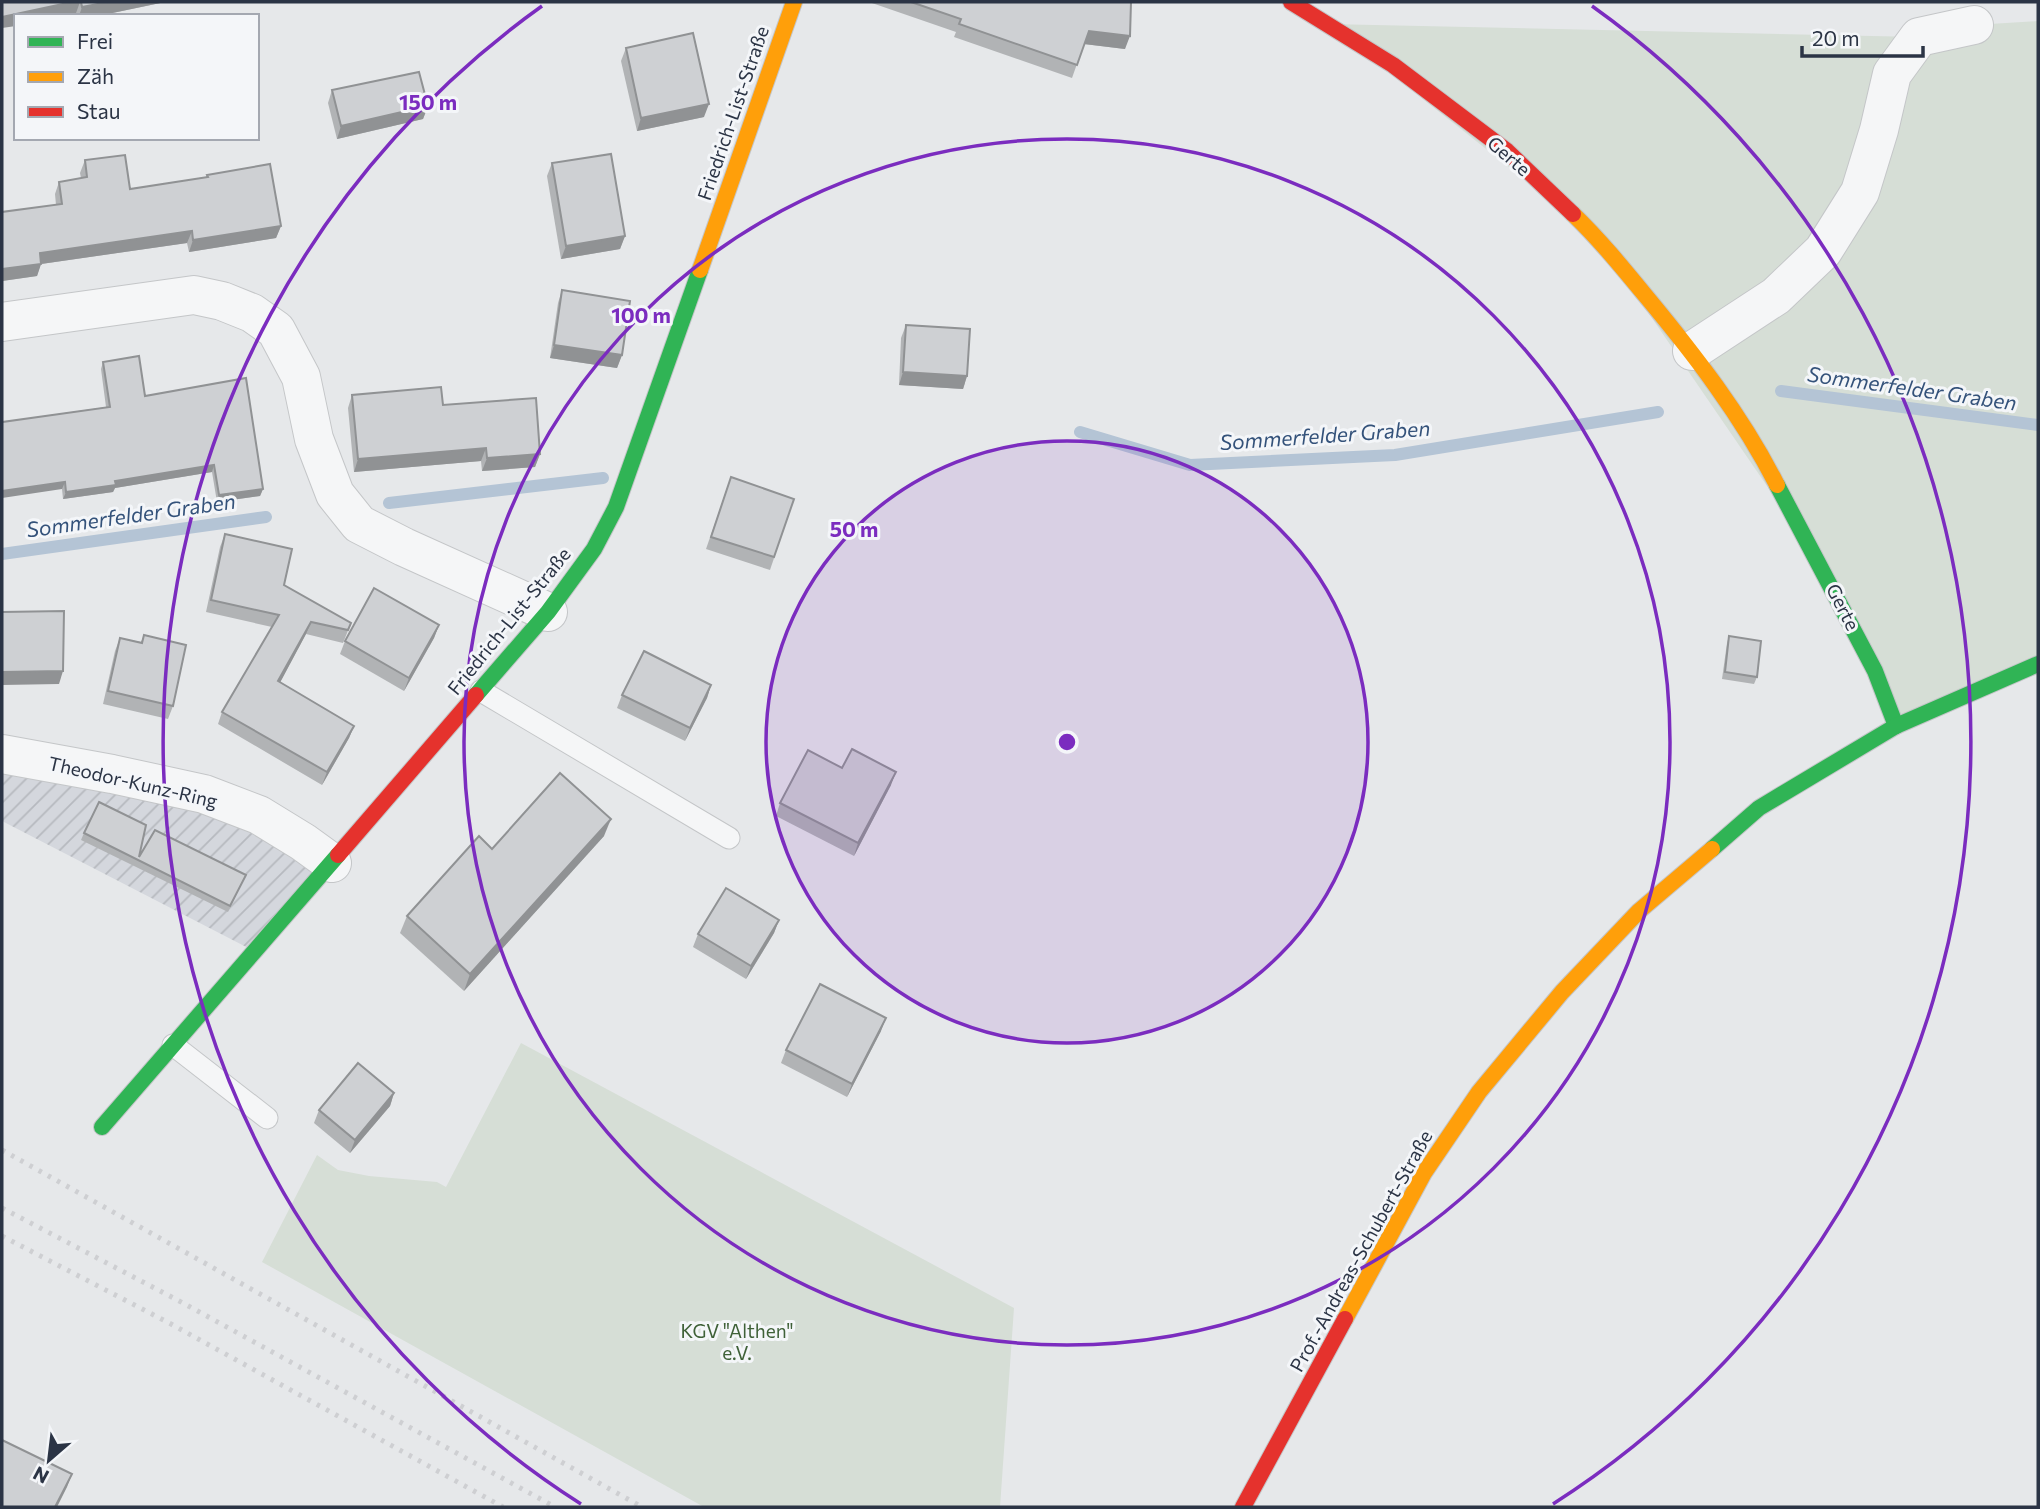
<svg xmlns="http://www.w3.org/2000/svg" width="2040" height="1509" viewBox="0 0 2040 1509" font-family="Commissioner,sans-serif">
<defs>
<pattern id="industrial-furrows" width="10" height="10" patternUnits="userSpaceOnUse" patternTransform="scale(1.75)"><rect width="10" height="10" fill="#d4d7dd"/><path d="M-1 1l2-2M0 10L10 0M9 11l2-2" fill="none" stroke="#b6b9bf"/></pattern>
</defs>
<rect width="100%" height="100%" fill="#e6e8ea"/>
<path fill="url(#industrial-furrows)" d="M 2,754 L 112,774 L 332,863 L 254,951 L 2,821 Z"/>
<g fill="#d6ded6">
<path d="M 2038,21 L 2038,664 L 1896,726 L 1819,562 L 1595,235 L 1328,24 L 1919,37 L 1974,25 Z"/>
<path d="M 521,1043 L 1014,1308 L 1000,1507 L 704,1507 L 262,1262 L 317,1155 L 338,1170 L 369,1176 L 437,1182 L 446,1187 Z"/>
</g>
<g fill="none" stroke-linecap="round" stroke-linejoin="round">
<g stroke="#b4c4d5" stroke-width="12">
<path d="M 1781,391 L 2038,425"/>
<path d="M 1080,432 L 1190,465 L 1395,455 L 1658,412"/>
<path d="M 389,503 L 603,478"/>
<path d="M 2,554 L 266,517"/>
</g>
<defs>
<g id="lane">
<path d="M 481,691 L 729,838"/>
<path d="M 173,1045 L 267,1118"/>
</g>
<g id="street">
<path d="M 2,322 L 194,295 L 222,301 L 252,313 L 276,330 L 301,377 L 314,439 L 335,494 L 359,524 L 404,547 L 548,612"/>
<path d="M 1692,351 L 1776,296 L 1823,251 L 1860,192 L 1879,130 L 1892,74 L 1919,37 L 1974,25"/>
<path d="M 2,754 L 112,774 L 204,794 L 259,815 L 303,842 L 332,863"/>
</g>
<g id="fast">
<path d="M 1777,485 L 1875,671 L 1896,726"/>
<path d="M 476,695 L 548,612 L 594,549 L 616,507 L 700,270"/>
<path d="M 1712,849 L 1759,808 L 1896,726 L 2038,664"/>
<path d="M 102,1127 L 338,855"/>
</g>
<g id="slow">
<path d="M 1573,214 C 1599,239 1622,267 1645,295 C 1694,354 1742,416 1777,485"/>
<path d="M 700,270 L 794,2"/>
<path d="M 1345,1319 L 1424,1173 L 1479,1092 L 1562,992 L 1639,911 L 1712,849"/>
</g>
<g id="jam">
<path d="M 1291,2 L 1393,65 L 1507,151 L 1573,214"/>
<path d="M 338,855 L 476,695"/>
<path d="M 1243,1507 L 1345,1319"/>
</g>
</defs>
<use href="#lane" stroke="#c4c6c8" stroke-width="23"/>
<use href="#street" stroke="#c4c6c8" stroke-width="40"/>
<use href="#fast" stroke="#c4c6c8" stroke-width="18"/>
<use href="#slow" stroke="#c4c6c8" stroke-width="18"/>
<use href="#jam" stroke="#c4c6c8" stroke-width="18"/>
<use href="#lane" stroke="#f5f6f7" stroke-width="21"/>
<use href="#street" stroke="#f5f6f7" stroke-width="38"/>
<use href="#fast" stroke="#30b455" stroke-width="16"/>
<use href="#slow" stroke="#ff9f0a" stroke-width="16"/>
<use href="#jam" stroke="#e5322d" stroke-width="16"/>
<g stroke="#cecfd2" stroke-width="5" stroke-dasharray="3.5 7" stroke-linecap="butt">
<path d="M 2,1150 L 642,1507"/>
<path d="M 2,1208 L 183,1303 L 555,1507"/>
<path d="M 2,1236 L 171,1324 L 503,1507"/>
</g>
</g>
<g fill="#b1b3b5">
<path d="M 2,2 L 165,2 L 98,16 L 77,16 L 76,13 L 62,16 L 16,16 Z"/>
<path d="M 869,2 L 1131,2 L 1125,49 L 1084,44 L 1072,78 L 954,37 L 956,32 Z"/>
<path d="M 626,48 L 704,117 L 637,131 L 621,61 Z"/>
<path d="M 332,90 L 428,106 L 423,119 L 337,139 L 328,103 Z"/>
<path d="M 85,160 L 130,189 L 206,177 L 207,175 L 281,226 L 276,238 L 189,252 L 187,243 L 41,264 L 37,276 L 2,281 L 2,212 L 56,205 L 55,194 L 59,182 L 81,178 L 80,173 Z"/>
<path d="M 552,163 L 625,236 L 620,249 L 561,259 L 547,176 Z"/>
<path d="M 562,290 L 622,355 L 617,368 L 550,358 L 558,303 Z"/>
<path d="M 906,325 L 967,376 L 963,389 L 899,385 L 901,338 Z"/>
<path d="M 103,362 L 263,489 L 260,496 L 217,502 L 212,472 L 115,488 L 113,492 L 63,499 L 62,489 L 2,422 L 106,407 L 101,369 Z"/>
<path d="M 352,395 L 443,405 L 540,454 L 535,467 L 482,471 L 481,461 L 354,472 L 348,408 Z"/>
<path d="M 731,477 L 794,499 L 770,570 L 706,549 Z"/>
<path d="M 225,534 L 284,585 L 351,623 L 343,643 L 306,634 L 280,682 L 354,726 L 349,738 L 322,785 L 218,724 L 222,712 L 272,627 L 206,612 L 220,547 Z"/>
<path d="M 439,625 L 434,638 L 404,691 L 340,654 L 345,641 Z"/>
<path d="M 144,635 L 173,706 L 168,719 L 103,704 L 115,651 L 120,638 L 141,642 Z"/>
<path d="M 1729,636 L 1757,677 L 1754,684 L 1722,679 L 1727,643 Z"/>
<path d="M 711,685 L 707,698 L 685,741 L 617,708 L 622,695 Z"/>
<path d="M 842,768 L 891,785 L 854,856 L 776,816 L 780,803 Z"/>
<path d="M 84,833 L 139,857 L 246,875 L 228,912 L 81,840 Z"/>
<path d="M 604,836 L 464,991 L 400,933 L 407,916 L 492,849 Z"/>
<path d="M 779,920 L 774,933 L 746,979 L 693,947 L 698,934 Z"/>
<path d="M 881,1031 L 847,1097 L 781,1063 L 786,1050 Z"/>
<path d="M 394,1093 L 390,1106 L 350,1153 L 314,1123 L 319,1110 Z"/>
</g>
<g fill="#909294">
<path d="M 72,2 L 80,2 L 76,13 L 62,16 L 16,16 L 16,26 L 2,28 L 2,17 Z"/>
<path d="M 108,2 L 165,2 L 98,16 L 79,16 L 82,7 Z"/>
<path d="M 1089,31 L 1130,36 L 1125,49 L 1084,44 Z"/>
<path d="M 709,104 L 704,117 L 637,131 L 641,118 Z"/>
<path d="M 428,106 L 423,119 L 337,139 L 341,126 Z"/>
<path d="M 281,226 L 276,238 L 189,252 L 193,240 Z"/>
<path d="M 192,231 L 187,243 L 41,264 L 37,276 L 2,281 L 2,269 L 40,253 Z"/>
<path d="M 625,236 L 620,249 L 561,259 L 566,246 Z"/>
<path d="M 554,345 L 622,355 L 617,368 L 550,358 Z"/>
<path d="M 903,372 L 967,376 L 963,389 L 899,385 Z"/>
<path d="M 486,448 L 481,461 L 354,472 L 358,459 Z"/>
<path d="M 540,454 L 535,467 L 482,471 L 487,458 Z"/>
<path d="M 214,465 L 212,472 L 115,488 L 113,492 L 63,499 L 66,492 L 115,481 Z"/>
<path d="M 65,482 L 62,489 L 2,498 L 2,491 Z"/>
<path d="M 263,489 L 260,496 L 217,502 L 219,495 Z"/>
<path d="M 311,622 L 306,634 L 274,694 L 278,681 Z"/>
<path d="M 439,625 L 434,638 L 404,691 L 409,678 Z"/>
<path d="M 63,671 L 59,684 L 2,685 L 2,672 Z"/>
<path d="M 711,685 L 707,698 L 685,741 L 690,728 Z"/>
<path d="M 354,726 L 349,738 L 322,785 L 327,772 Z"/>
<path d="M 896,772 L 891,785 L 854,856 L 858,843 Z"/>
<path d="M 611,819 L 604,836 L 464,991 L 470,974 Z"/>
<path d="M 779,920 L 774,933 L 746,979 L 751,966 Z"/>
<path d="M 886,1018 L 881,1031 L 847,1097 L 852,1084 Z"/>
<path d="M 394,1093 L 390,1106 L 350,1153 L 355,1140 Z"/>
<path d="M 72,1474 L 67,1487 L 57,1507 L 55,1507 Z"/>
</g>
<g fill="#ced0d3" stroke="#909294" stroke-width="2">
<path d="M 2,2 L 72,2 L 2,17 Z"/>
<path d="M 81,2 L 108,2 L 82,7 Z"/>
<path d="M 911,2 L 1131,2 L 1130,36 L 1089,31 L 1077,65 L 959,24 L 961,19 Z"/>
<path d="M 693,33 L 709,104 L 641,118 L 626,48 Z"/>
<path d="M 419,72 L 428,106 L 341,126 L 332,90 Z"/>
<path d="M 611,154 L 625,236 L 566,246 L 552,163 Z"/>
<path d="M 125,155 L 130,189 L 208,177 L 207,175 L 270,164 L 281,226 L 193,240 L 192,231 L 40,253 L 41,264 L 2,269 L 2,212 L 62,204 L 59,182 L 87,177 L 85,160 Z"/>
<path d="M 562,290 L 630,301 L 622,355 L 554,345 Z"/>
<path d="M 906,325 L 970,329 L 967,376 L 903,372 Z"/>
<path d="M 139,356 L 145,396 L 246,378 L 263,489 L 219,495 L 214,465 L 115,481 L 116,485 L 66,492 L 65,482 L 2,491 L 2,420 L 2,422 L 110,407 L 103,362 Z"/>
<path d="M 441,387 L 443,405 L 536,398 L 540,454 L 487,458 L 486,448 L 358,459 L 352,395 Z"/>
<path d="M 731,477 L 794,499 L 774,557 L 711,537 Z"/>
<path d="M 225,534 L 292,549 L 284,585 L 351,623 L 348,630 L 311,622 L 278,681 L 354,726 L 327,772 L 222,712 L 279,615 L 211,600 Z"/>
<path d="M 374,588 L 439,625 L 409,678 L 345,641 Z"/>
<path d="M 64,611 L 63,671 L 2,672 L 2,612 Z"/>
<path d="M 144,635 L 186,645 L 173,706 L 108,691 L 120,638 L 142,643 Z"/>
<path d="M 1729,636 L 1761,641 L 1757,677 L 1725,672 Z"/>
<path d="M 644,651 L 711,685 L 690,728 L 622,695 Z"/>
<path d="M 852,749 L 896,772 L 858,843 L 780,803 L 808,750 L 842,768 Z"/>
<path d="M 560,773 L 611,819 L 470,974 L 407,916 L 479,836 L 492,849 Z"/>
<path d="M 99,802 L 146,825 L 139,857 L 155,830 L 246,875 L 230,906 L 84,833 Z"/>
<path d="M 726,888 L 779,920 L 751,966 L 698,934 Z"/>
<path d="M 820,984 L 886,1018 L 852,1084 L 786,1050 Z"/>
<path d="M 358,1063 L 394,1093 L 355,1140 L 319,1110 Z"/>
<path d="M 2,1440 L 72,1474 L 55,1507 L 2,1507 Z"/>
</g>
<circle cx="1067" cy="742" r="301" fill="#7b2cbf" fill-opacity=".12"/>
<g fill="none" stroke="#7b2cbf" stroke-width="3.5">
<circle cx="1067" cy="742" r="301"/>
<circle cx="1067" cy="742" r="603"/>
<path d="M581 1504A904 904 0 0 1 542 6M1592 6A904 904 0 0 1 1553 1504"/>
</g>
<g text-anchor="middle" stroke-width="6" stroke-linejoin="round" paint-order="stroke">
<g font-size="19" fill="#2b3445" stroke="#f4f6f9">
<text transform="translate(733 113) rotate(-71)" y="7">Friedrich-List-Straße</text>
<text transform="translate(1509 156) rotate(41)" y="7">Gerte</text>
<text transform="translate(1843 607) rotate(63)" y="7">Gerte</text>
<text transform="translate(509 621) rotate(-51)" y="7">Friedrich-List-Straße</text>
<text transform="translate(133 782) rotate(13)" y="7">Theodor-Kunz-Ring</text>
<text transform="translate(1361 1251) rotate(-61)" y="7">Prof.-Andreas-Schubert-Straße</text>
</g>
<g font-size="19" fill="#3f6138" stroke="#f4f6f9">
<text x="737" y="1338">KGV "Althen"<tspan x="737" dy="22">e.V.</tspan></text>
</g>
<g font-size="21" font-style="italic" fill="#34527a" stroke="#f4f6f9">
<text transform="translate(1912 389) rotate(8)" y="7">Sommerfelder Graben</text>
<text transform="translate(1325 436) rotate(-4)" y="7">Sommerfelder Graben</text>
<text transform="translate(131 516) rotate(-8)" y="7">Sommerfelder Graben</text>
</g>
</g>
<circle cx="1067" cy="742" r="10" fill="#7b2cbf" stroke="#f4f6f9" stroke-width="3.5"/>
<g font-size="21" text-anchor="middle" font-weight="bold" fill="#7b2cbf" stroke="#f4f6f9" stroke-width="6" stroke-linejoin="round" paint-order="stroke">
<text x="428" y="110">150 m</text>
<text x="641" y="323">100 m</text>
<text x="854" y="537">50 m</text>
</g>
<rect width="2040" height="1509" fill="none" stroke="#2b3445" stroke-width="7"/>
<rect x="14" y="14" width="245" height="126" fill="#f4f6f9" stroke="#a4a8b1" stroke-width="2"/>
<rect x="28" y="37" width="35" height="10" fill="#30b455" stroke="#a4a8b1" stroke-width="2"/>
<text x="77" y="49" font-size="21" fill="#2b3445">Frei</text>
<rect x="28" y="72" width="35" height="10" fill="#ff9f0a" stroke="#a4a8b1" stroke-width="2"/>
<text x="77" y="84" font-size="21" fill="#2b3445">Zäh</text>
<rect x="28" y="107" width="35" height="10" fill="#e5322d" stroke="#a4a8b1" stroke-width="2"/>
<text x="77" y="119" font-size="21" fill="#2b3445">Stau</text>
<g transform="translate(49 1460) rotate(208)" stroke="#f4f6f9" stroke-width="5" paint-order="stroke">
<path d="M0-5L12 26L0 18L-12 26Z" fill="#2b3445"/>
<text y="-10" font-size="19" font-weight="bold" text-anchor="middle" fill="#2b3445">N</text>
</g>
<path d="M1802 46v10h121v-10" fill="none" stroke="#2b3445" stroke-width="3.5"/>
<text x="1812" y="46" font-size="21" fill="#2b3445" stroke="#f4f6f9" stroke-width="5" paint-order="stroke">20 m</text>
</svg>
